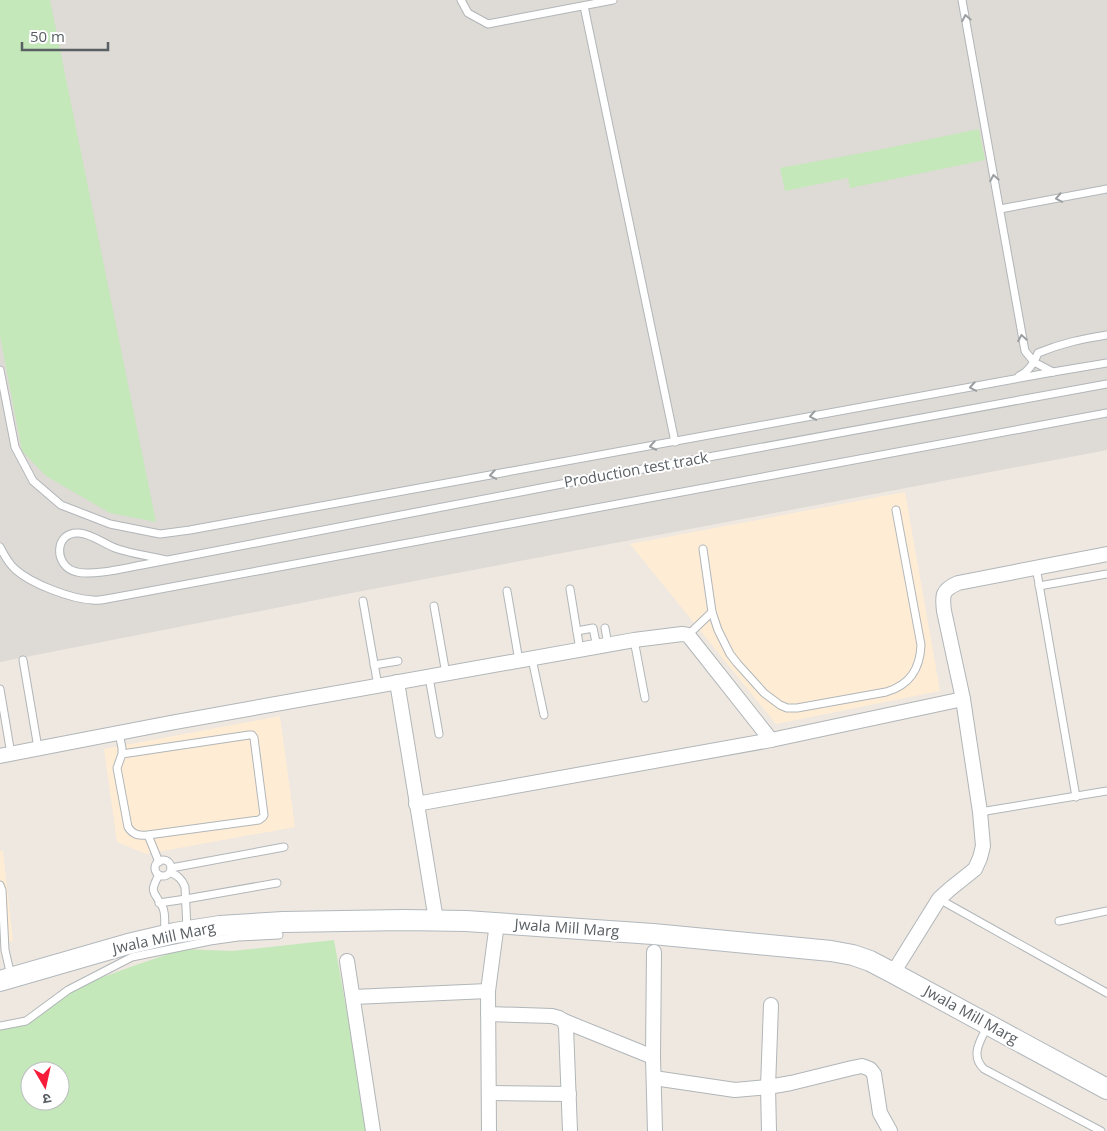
<svg xmlns="http://www.w3.org/2000/svg" width="1107" height="1131" viewBox="0 0 1107 1131" font-family="'Open Sans','Noto Sans Devanagari',sans-serif">
<rect width="100%" height="100%" fill="#eee8e0"/>
<g fill="#ffecd4">
<path d="M 905,492 L 940,691 L 776,724 L 630,544 Z"/>
<path d="M 280,716 L 295,827 L 146,854 L 117,842 L 104,749 Z"/>
<path d="M 0,851 L 3,851 L 13,941 L 0,944 Z"/>
</g>
<path fill="#dedad5" d="M 0,0 L 1107,0 L 1107,450 L 362,591 L 0,662 Z"/>
<g fill="#c4e8ba" fill-rule="evenodd">
<path d="M 0,0 L 50,0 L 156,522 L 110,513 L 46,476 L 22,451 L 0,336 Z"/>
<path d="M 979,129 L 985,160 L 850,188 L 848,178 L 785,191 L 780,168 L 878,150 Z"/>
<path d="M 334,940 L 368,1131 L 0,1131 L 0,1026 L 26,1021 L 68,990 L 136,965 L 183,949 L 232,951 ZM 30,1071 L 60,1071 L 60,1101 L 30,1101 Z"/>
</g>
<g fill="none" stroke-linecap="round" stroke-linejoin="round">
<defs>
<g id="lane">
<path d="M 461,0 L 468,13 L 488,24 L 613,0"/>
<path d="M 962,0 L 1025,351 L 1034,362 L 1053,372"/>
<path d="M 584,6 L 675,442"/>
<path d="M 1000,209 L 1107,189"/>
<path d="M 0,370 L 15,447 L 33,481 L 61,505 L 110,524 L 160,534 L 190,530 L 1053,372 L 1107,363"/>
<path d="M 1019,376 C 1029,372 1034,363 1038,353 C 1062,343 1082,339 1107,335"/>
<path d="M 0,547 C 4,555 9,564 16,570 C 32,584 71,599 93,600 C 99,601 106,599 112,598 L 1107,413"/>
<path d="M 703,549 L 712,612 L 718,630 L 730,654 L 737,663 L 764,693 L 780,705 L 787,708 L 797,708 L 886,692 C 910,685 920,669 921,645 L 896,510"/>
<path d="M 166,560 C 150,556 133,554 118,549 C 105,545 93,534 79,533 C 54,531 53,567 77,572 C 93,576 125,568 142,565 L 572,482 L 1107,384"/>
<path d="M 1036,567 L 1076,797"/>
<path d="M 1039,586 L 1107,574"/>
<path d="M 570,589 L 580,650"/>
<path d="M 507,591 L 519,661"/>
<path d="M 363,601 L 378,686"/>
<path d="M 434,606 L 446,674"/>
<path d="M 605,628 L 608,645"/>
<path d="M 577,631 L 593,628 L 597,647"/>
<path d="M 688,635 L 712,612"/>
<path d="M 634,640 L 645,698"/>
<path d="M 532,659 L 544,715"/>
<path d="M 23,660 L 38,748"/>
<path d="M 374,665 L 398,661"/>
<path d="M 429,677 L 439,734"/>
<path d="M 0,689 L 11,754"/>
<path d="M 119,733 L 122,748 L 122,754 L 117,768 L 128,827 C 133,835 139,836 148,835 L 259,820 L 263,817 L 264,815 L 254,738 L 252,735 L 249,735 L 122,754"/>
<path d="M 980,812 L 1107,791"/>
<path d="M 148,835 L 159,862"/>
<circle cx="163" cy="868" r="8"/>
<path d="M 171,868 L 284,847"/>
<path d="M 170,872 C 178,876 182,879 185,887 L 187,929"/>
<path d="M 159,875 C 148,894 155,891 163,908 C 166,915 164,925 165,933"/>
<path d="M 0,885 L 2,890 L 5,950 L 11,976"/>
<path d="M 939,899 L 1107,993"/>
<path d="M 159,903 L 186,899 L 277,883"/>
<path d="M 1059,921 L 1107,911"/>
<path d="M 0,1026 L 26,1021 L 68,990 L 132,957 L 210,941 L 238,937 L 279,935"/>
<path d="M 987,1027 C 980,1041 970,1056 984,1069 L 1101,1131"/>
</g>
<g id="street">
<path d="M 397,682 L 436,920"/>
<path d="M 0,756 L 170,723 L 634,640 L 682,634 L 688,635 L 771,740"/>
<path d="M 416,804 L 771,740 L 963,699"/>
<path d="M 654,952 L 653,1057 L 655,1131"/>
<path d="M 347,961 L 373,1131"/>
<path d="M 893,973 L 939,899 L 950,889 L 975,869 L 980,858 L 983,846 L 980,812 L 963,699 L 944,611 C 942,595 942,590 958,583 L 1107,554"/>
<path d="M 353,997 L 488,991"/>
<path d="M 488,1014 L 552,1016 L 559,1018 L 564,1021 L 566,1027 L 570,1131"/>
<path d="M 564,1021 L 653,1057"/>
<path d="M 654,1078 L 735,1090 L 768,1087 L 791,1083 L 852,1068 L 862,1066 L 870,1069 L 874,1074 L 880,1113 L 890,1131"/>
<path d="M 489,1093 L 569,1094"/>
<path d="M 489,1131 L 488,991 L 497,923"/>
<path d="M 769,1131 L 768,1087 L 771,1005"/>
</g>
<path id="secondary" d="M 0,981 L 128,944 L 175,933 L 220,926 L 283,922 L 404,920 L 466,921 L 653,934 L 831,951 L 853,955 L 870,961 L 893,973 L 1107,1089"/>
</defs>
<use href="#lane" stroke="#b1b6b9" stroke-width="9"/>
<use href="#street" stroke="#b1b6b9" stroke-width="16"/>
<use href="#secondary" stroke="#b2b8bd" stroke-width="22"/>
<use href="#lane" stroke="#fff" stroke-width="7"/>
<use href="#street" stroke="#fff" stroke-width="14"/>
<use href="#secondary" stroke="#fff" stroke-width="20"/>
</g>
<defs><path id="oneway-chevron" d="M-2-3.5L2.5 0L-2 3.5" fill="none" stroke-width="1.6" stroke-linecap="round" stroke-linejoin="round" transform="scale(1.25)"/></defs>
<g stroke="#9b9fa1">
<use href="#oneway-chevron" transform="translate(966 18) rotate(-100)"/>
<use href="#oneway-chevron" transform="translate(994 178) rotate(-100)"/>
<use href="#oneway-chevron" transform="translate(1059 198) rotate(169)"/>
<use href="#oneway-chevron" transform="translate(1022 338) rotate(-100)"/>
<use href="#oneway-chevron" transform="translate(973 387) rotate(170)"/>
<use href="#oneway-chevron" transform="translate(813 416) rotate(170)"/>
<use href="#oneway-chevron" transform="translate(653 446) rotate(170)"/>
<use href="#oneway-chevron" transform="translate(493 475) rotate(170)"/>
</g>
<g text-anchor="middle" stroke-width="4" stroke-linejoin="round" paint-order="stroke">
<g font-size="15" fill="#595f63" stroke="#fff">
<text transform="translate(636 470) rotate(-10)" y="5">Production test track</text>
<text transform="translate(567 928) rotate(4)" y="5">Jwala Mill Marg</text>
<text transform="translate(164 938) rotate(-12)" y="5">Jwala Mill Marg</text>
<text transform="translate(971 1015) rotate(29)" y="5">Jwala Mill Marg</text>
</g>
</g>
<g transform="translate(45 1086) rotate(171)"><circle r="24" fill="#ffffff" stroke="#bdbfc1"/>
<path d="M0-4L9 19L0 12L-9 19Z" fill="#f71d3a"/>
<text y="-8" font-size="14" font-weight="bold" text-anchor="middle" fill="#595f63">उ</text>
</g>
<path d="M22 42v8h86v-8" fill="none" stroke="#595f63" stroke-width="2.5"/>
<text x="30" y="42" font-size="15" fill="#595f63" stroke="#ffffff" stroke-width="4" paint-order="stroke">50 m</text>
</svg>
